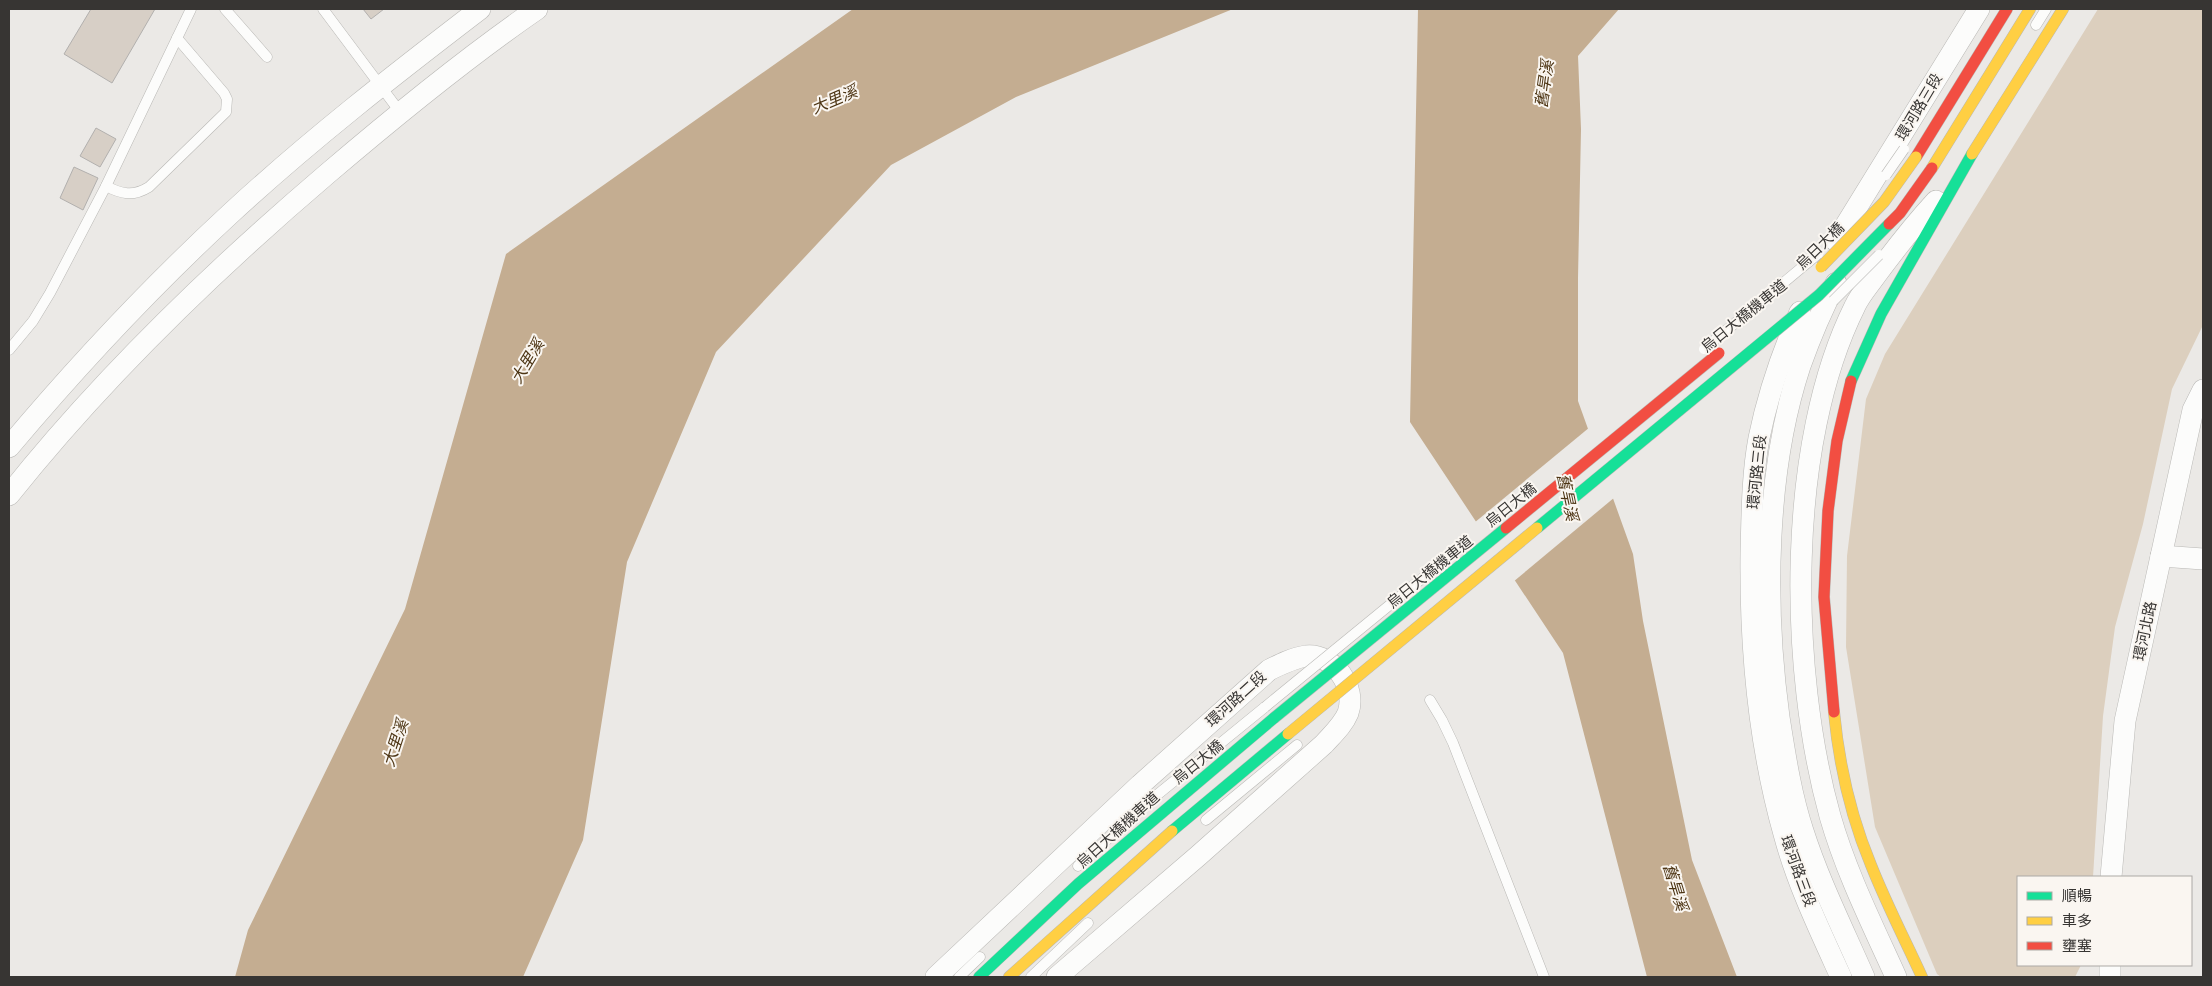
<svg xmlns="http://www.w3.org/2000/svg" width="2212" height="986" viewBox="0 0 2212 986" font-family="Commissioner,'Noto Sans TC',sans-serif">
<rect width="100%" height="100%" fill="#ebe9e6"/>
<path fill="#dccfbe" d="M 2098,9 L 2203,9 L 2203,325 L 2172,389 L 2143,524 L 2115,627 L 2103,716 L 2093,877 L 2018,877 L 2018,965 L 2081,965 L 2075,977 L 1941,977 L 1937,974 L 1875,827 L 1846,647 L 1847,556 L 1866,399 L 1885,354 Z"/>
<g fill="#c4ad91">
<path d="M 853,9 L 1233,9 L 1016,97 L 891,165 L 716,352 L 627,562 L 583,840 L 523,977 L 235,977 L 248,930 L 405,609 L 506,254 Z"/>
<path d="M 1418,9 L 1619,9 L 1578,56 L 1581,129 L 1578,278 L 1578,401 L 1633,554 L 1643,621 L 1692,860 L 1737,977 L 1647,977 L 1563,653 L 1410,422 Z"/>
</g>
<path fill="#ebe9e6" d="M 1590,427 L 1615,497 L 1513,582 L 1474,523 Z"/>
<g fill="#d7cfc6" stroke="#b2b0ae">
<path d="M 91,9 L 155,9 L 112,83 L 64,54 Z"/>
<path d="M 363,9 L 384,9 L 371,19 Z"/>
<path d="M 96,128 L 116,139 L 100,167 L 80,156 Z"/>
<path d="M 74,167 L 98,178 L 83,210 L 60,198 Z"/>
</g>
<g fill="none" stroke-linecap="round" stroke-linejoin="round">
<defs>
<g id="lane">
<path d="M 225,9 L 267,57"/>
<path d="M 323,9 L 400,112"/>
<path d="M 2036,25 L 2046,9"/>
<path d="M 106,186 C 121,194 133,197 149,187 L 226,112 L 227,99 L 224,93 L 177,38"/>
<path d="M 9,350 L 33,321 L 50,293 L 106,186 L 191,9"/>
<path d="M 1430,700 L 1442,720 L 1453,743 L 1544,977"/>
<path d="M 1206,820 L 1297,745"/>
<path d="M 1078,866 L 1152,799 L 1265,707"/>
<path d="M 959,977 L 980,957"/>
<path d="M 1031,977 L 1088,923"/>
</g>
<g id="street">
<path d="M 1836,241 L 1979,9"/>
<path d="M 1836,283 C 1822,309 1810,338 1800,366 C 1765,472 1764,607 1779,717 C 1785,755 1791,795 1803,831 C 1819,881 1843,929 1864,977"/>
<path d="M 1800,312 C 1782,353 1768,394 1759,438 C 1752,475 1752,516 1751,554 C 1750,649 1758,742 1784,834 C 1797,883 1820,931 1841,977"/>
<path d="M 9,447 C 78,365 151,287 230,214 C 309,141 395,74 480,9"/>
<path d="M 9,495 C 103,377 212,272 327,174 C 395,116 463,60 537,9"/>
<path d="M 2161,556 L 2203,559"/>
<path d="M 2111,877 L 2125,721 L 2193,410 L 2203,390"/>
<path d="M 936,977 L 1140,785 L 1269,670 C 1281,664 1293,658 1306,656 C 1334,653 1357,688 1348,713 C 1343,725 1333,734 1324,744 L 1198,856 L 1057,977"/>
<path d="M 1896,977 C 1872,924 1846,872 1830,816 C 1789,669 1786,444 1855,306 C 1860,295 1869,285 1876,275 C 1896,248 1913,226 1936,201"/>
<path d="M 2110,977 L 2110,965"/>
</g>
<g id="fast">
<path d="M 1851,381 L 1881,314 L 1972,154"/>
<path d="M 1172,831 L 1288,734"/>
<path d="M 979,977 L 1078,884 L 1274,718"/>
</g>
<g id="slow">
<path d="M 1972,154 L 2063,9"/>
<path d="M 1932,168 L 2030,9"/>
<path d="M 1834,712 C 1839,764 1851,817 1871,865 C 1886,903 1905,940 1922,977"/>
<path d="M 1009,977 L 1172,831"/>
</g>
<g id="jam">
<path d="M 1916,157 L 2007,9"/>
<path d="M 1834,712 L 1824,597 L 1828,511 L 1837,441 L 1851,381"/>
</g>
</defs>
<use href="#lane" stroke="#b9b8b5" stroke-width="11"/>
<use href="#street" stroke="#b9b8b5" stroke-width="22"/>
<use href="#fast" stroke="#b9b8b5" stroke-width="12"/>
<use href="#slow" stroke="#b9b8b5" stroke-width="12"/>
<use href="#jam" stroke="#b9b8b5" stroke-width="12"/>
<use href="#lane" stroke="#fcfcfb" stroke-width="10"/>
<use href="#street" stroke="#fcfcfb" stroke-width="21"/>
<use href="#fast" stroke="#16e098" stroke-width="11"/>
<use href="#slow" stroke="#ffcf43" stroke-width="11"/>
<use href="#jam" stroke="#f24e42" stroke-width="11"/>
<defs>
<g id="lane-bridge">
<path d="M 1886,175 L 1904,149"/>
<path d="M 1833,301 L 1879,255"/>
<path d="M 1704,349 L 1818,254"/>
<path d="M 1265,707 L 1441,563"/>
</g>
<g id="fast-bridge">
<path d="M 1537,528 L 1819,295 L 1889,224"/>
<path d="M 1274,718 L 1506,528"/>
</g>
<g id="slow-bridge">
<path d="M 1821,267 L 1884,202 L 1916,157"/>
<path d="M 1288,734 L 1537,528"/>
</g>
<g id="jam-bridge">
<path d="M 1889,224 L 1900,213 L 1932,168"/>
<path d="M 1506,528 L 1719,353"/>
</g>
</defs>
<use href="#lane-bridge" stroke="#b9b8b5" stroke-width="11" stroke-linecap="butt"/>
<use href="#fast-bridge" stroke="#b9b8b5" stroke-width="12" stroke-linecap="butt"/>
<use href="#slow-bridge" stroke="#b9b8b5" stroke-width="12" stroke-linecap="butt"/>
<use href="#jam-bridge" stroke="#b9b8b5" stroke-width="12" stroke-linecap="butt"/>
<use href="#lane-bridge" stroke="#fcfcfb" stroke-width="10"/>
<use href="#fast-bridge" stroke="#16e098" stroke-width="11"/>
<use href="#slow-bridge" stroke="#ffcf43" stroke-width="11"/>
<use href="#jam-bridge" stroke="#f24e42" stroke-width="11"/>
</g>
<g text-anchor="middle" stroke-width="4" stroke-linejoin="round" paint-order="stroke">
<g font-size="15" fill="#373533" stroke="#faf6f1">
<text transform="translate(1919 107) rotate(-59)" y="5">環河路三段</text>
<text transform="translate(1820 246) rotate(-44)" y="5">烏日大橋</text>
<text transform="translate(1744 316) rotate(-39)" y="5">烏日大橋機車道</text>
<text transform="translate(1757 472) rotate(-84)" y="5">環河路三段</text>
<text transform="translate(1511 505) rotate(-39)" y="5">烏日大橋</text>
<text transform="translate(1430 572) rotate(-39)" y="5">烏日大橋機車道</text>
<text transform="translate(2145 631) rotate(-78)" y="5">環河北路</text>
<text transform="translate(1236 699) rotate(-42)" y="5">環河路二段</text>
<text transform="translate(1198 762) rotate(-39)" y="5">烏日大橋</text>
<text transform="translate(1118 830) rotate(-42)" y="5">烏日大橋機車道</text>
<text transform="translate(1798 871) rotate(70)" y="5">環河路三段</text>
</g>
<g font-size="16" font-style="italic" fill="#4d3514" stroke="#faf6f1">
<text transform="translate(1544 84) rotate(-82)" y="6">舊旱溪</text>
<text transform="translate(834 99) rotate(-23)" y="6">大里溪</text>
<text transform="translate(527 361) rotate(-59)" y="6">大里溪</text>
<text transform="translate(1568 497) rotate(78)" y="6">舊旱溪</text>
<text transform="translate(395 743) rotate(-72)" y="6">大里溪</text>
<text transform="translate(1676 887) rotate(73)" y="6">舊旱溪</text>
</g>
</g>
<rect width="2212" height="986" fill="none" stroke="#373533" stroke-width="20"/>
<rect x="2017" y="876" width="175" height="90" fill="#faf6f1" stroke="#aca9a5"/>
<rect x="2027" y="892" width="25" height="8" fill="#16e098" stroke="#aca9a5"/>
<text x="2062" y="901" font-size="15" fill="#373533">順暢</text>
<rect x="2027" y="917" width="25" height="8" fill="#ffcf43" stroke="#aca9a5"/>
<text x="2062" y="926" font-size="15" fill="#373533">車多</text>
<rect x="2027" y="942" width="25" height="8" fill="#f24e42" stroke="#aca9a5"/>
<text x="2062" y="951" font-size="15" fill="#373533">壅塞</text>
</svg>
